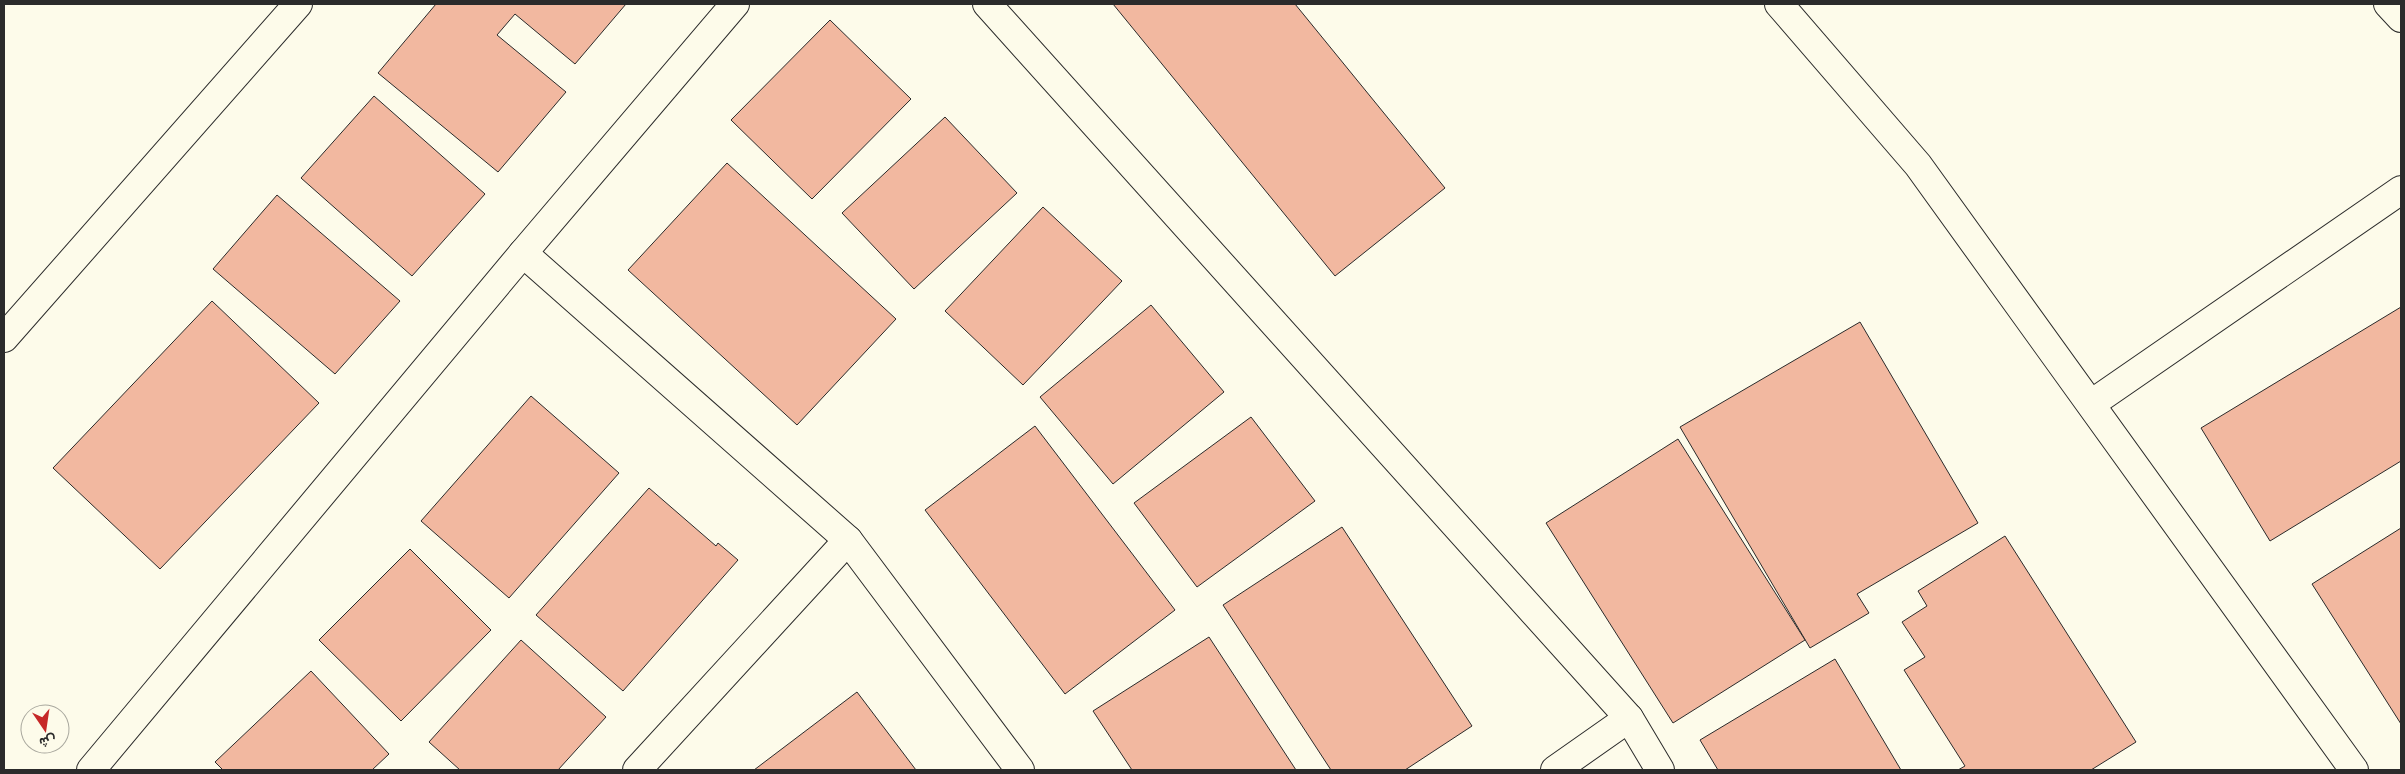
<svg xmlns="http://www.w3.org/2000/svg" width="2405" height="774" viewBox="0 0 2405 774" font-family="'PT Sans Narrow',Vazirmatn,sans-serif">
<rect width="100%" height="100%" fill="#fdfbea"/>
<g fill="#f2b8a0" stroke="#2b2b2b">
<path d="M 436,4 L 626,4 L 575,64 L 515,14 L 497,35 L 566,92 L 498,172 L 378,73 Z"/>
<path d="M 1113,4 L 1295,4 L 1445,188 L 1335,276 Z"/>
<path d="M 830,20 L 911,99 L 812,199 L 731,120 Z"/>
<path d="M 374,96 L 485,194 L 412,276 L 301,178 Z"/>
<path d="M 945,117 L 1017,193 L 914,289 L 842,213 Z"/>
<path d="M 727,163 L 896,319 L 797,425 L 628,270 Z"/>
<path d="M 277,195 L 400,301 L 335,374 L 213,269 Z"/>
<path d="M 1043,207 L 1122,281 L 1023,385 L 945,311 Z"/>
<path d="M 212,301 L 319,403 L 160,569 L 53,468 Z"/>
<path d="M 1151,305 L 1224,392 L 1113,484 L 1040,397 Z"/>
<path d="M 2401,307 L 2401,461 L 2270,541 L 2201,428 Z"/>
<path d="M 1860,322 L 1978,523 L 1857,594 L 1869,613 L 1810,648 L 1680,427 Z"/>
<path d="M 531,396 L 619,473 L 509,598 L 421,521 Z"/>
<path d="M 1251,417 L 1315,501 L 1197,587 L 1134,503 Z"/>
<path d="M 1035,426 L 1175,610 L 1065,694 L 925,510 Z"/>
<path d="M 1678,439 L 1805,640 L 1673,723 L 1546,523 Z"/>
<path d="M 649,488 L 716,546 L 718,543 L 738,560 L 623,691 L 536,615 Z"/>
<path d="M 1342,527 L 1472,726 L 1405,770 L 1331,770 L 1223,605 Z"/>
<path d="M 2401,528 L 2401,724 L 2312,584 Z"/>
<path d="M 2005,536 L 2136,742 L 2091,770 L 1958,770 L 1965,766 L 1904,670 L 1925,657 L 1902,622 L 1927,606 L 1918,591 Z"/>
<path d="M 410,549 L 491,630 L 401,721 L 319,640 Z"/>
<path d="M 1209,637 L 1296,770 L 1132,770 L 1093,711 Z"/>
<path d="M 521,640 L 606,717 L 558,770 L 460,770 L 429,742 Z"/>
<path d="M 1835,659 L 1901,770 L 1718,770 L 1700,740 Z"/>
<path d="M 311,671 L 389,754 L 372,770 L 223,770 L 215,762 Z"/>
<path d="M 857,692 L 916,770 L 754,770 Z"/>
</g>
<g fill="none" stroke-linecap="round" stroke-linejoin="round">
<defs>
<g id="street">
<path d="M 987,4 L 1629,718 L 1660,770"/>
<path d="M 1779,4 L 1918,165 L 2354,770"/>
<path d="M 2388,4 L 2401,18"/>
<path d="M 523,253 L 848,540 L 1020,770"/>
<path d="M 4,338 L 298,4"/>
<path d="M 2091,404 L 2401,190"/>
<path d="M 91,770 L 523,253 L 735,4"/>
<path d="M 637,770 L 848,540"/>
<path d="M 1555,770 L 1629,718"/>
</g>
</defs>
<use href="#street" stroke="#2b2b2b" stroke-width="30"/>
<use href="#street" stroke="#fdfbea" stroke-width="28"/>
</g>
<rect width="2405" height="774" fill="none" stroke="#2b2b2b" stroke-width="10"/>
<g transform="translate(45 729) rotate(167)"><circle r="24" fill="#fdfbea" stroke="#a9a89e"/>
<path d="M0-4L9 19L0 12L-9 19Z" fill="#c62828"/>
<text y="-8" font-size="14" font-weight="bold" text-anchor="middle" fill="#2b2b2b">ش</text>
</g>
</svg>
